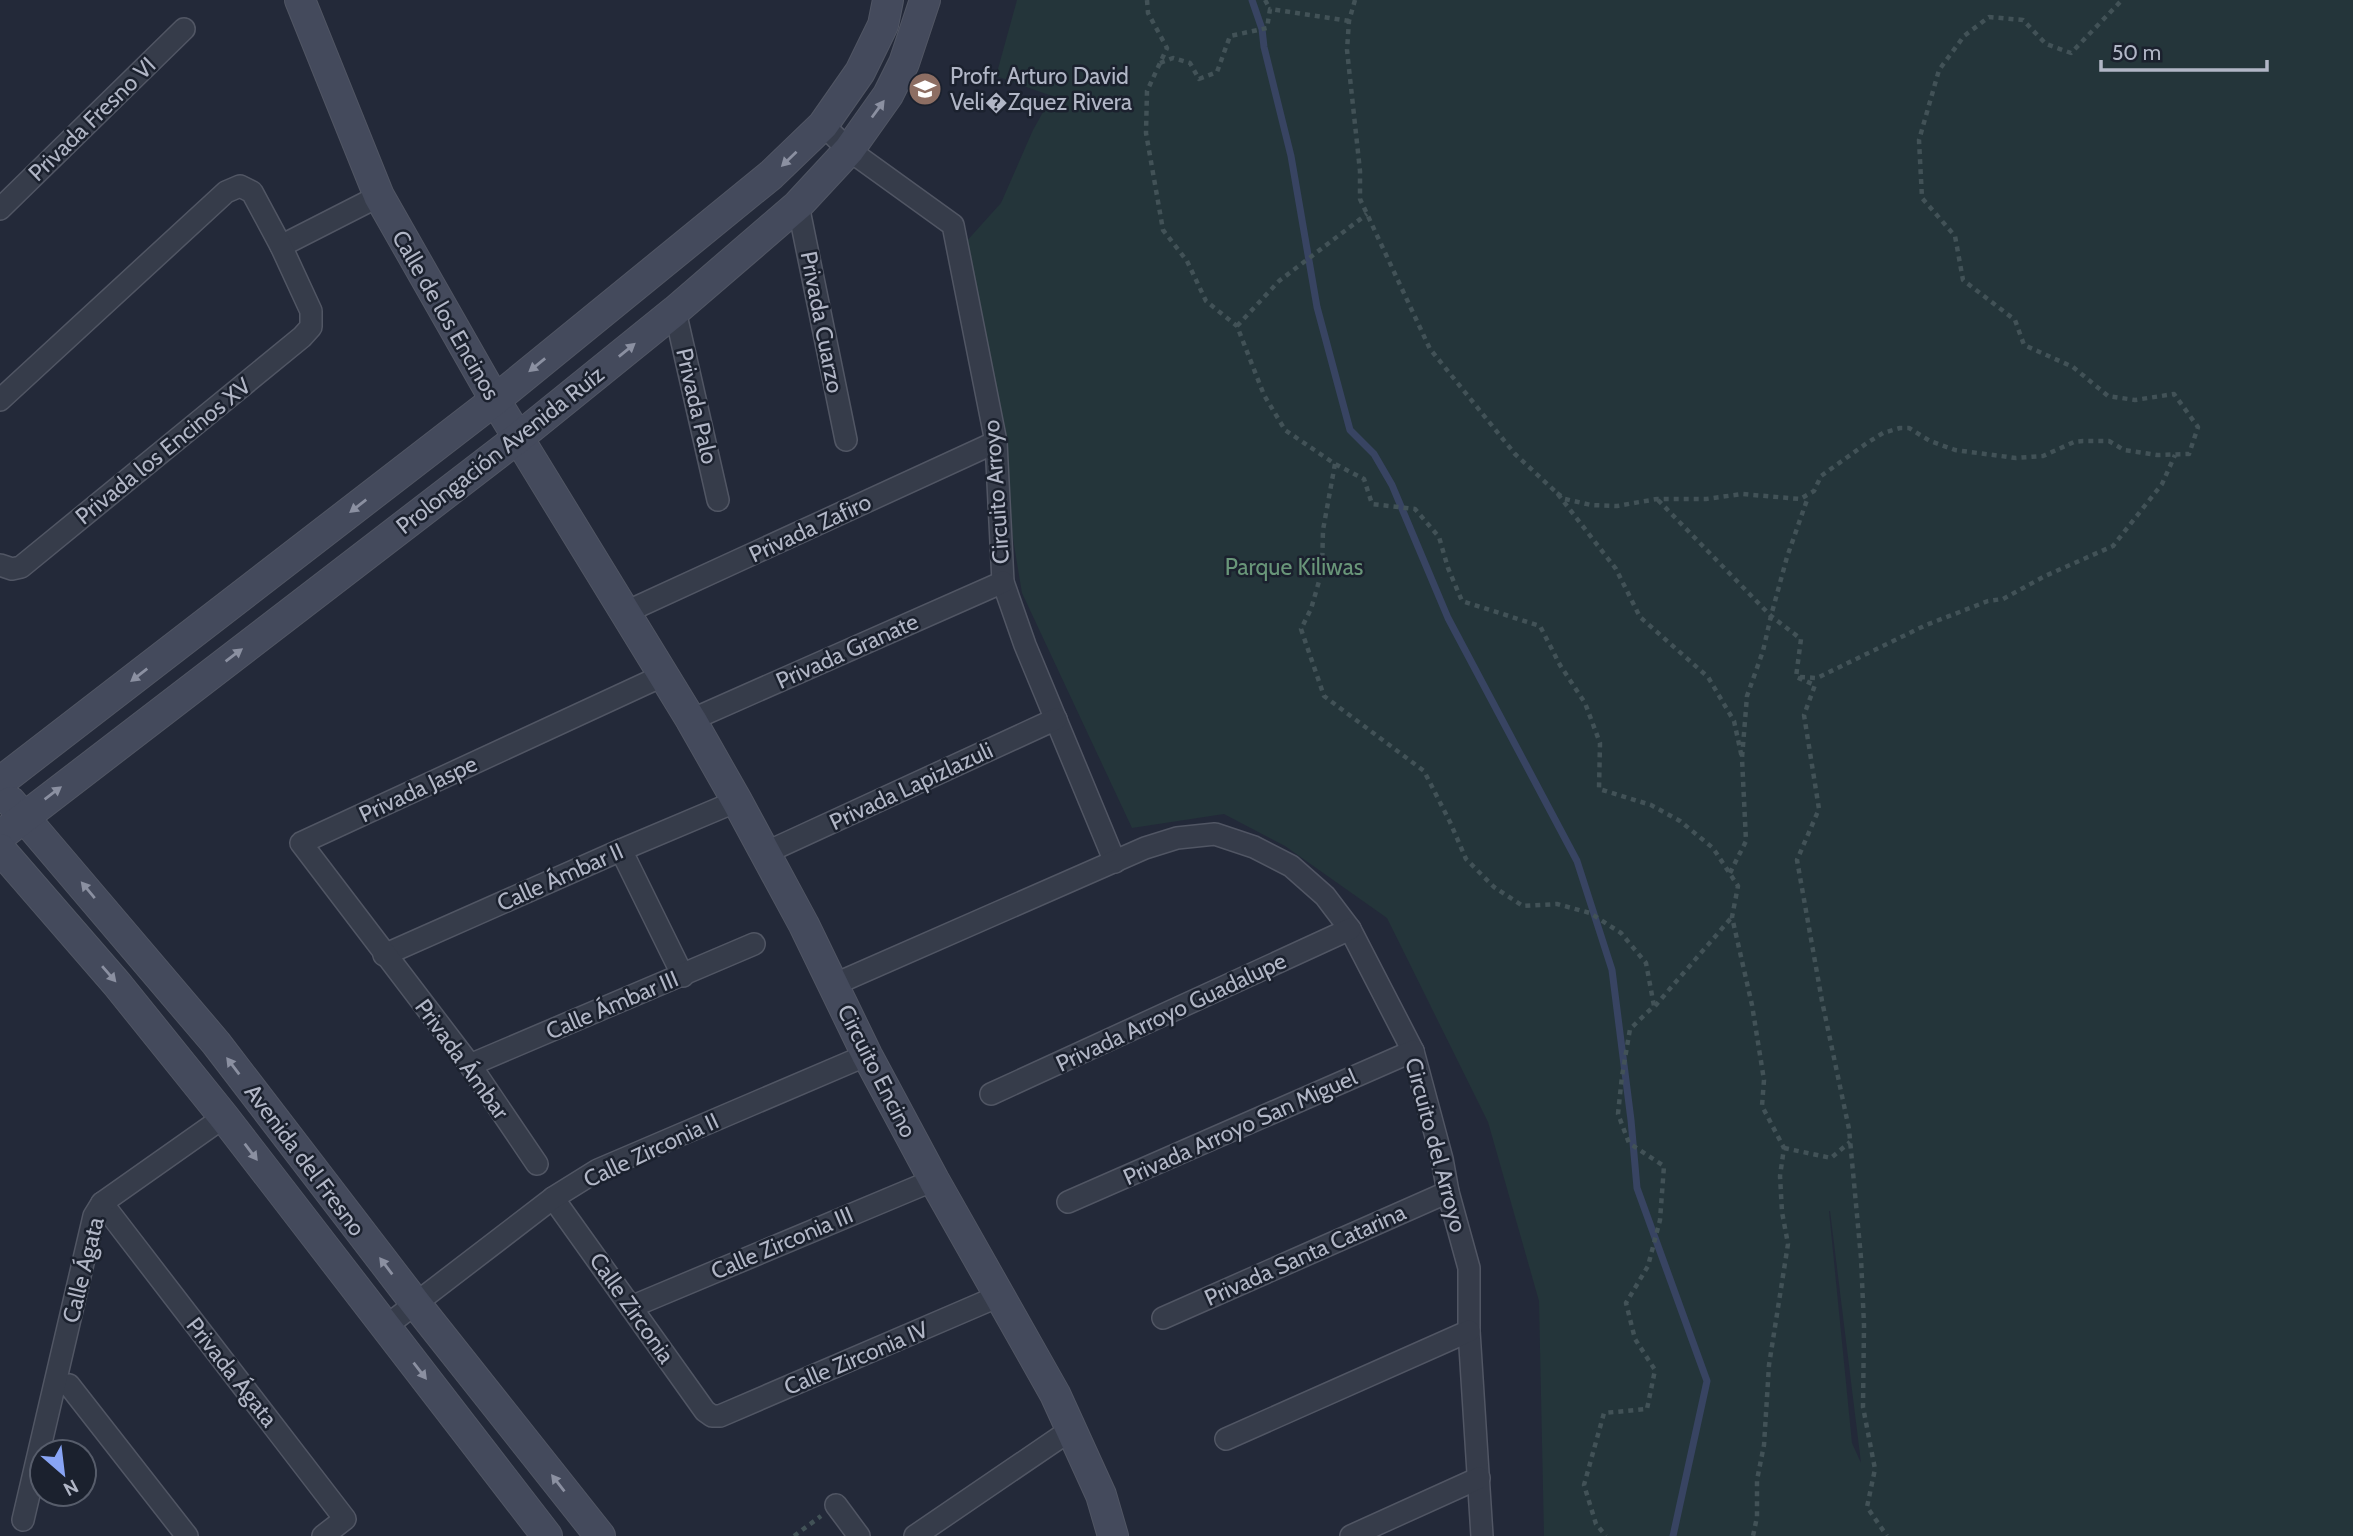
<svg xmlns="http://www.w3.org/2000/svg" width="2353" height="1536" viewBox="0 0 2353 1536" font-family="Cabin,sans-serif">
<rect width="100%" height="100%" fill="#232939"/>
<path fill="#24353a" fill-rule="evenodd" d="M 1017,0 L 2353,0 L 2353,1536 L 1544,1536 L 1539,1301 L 1488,1122 L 1387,918 L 1285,846 L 1224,814 L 1132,828 L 1022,593 L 964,244 L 1001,203 L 1033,130 L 1052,96 L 996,76 ZM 1829,1211 L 1830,1211 L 1861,1463 L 1852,1443 Z"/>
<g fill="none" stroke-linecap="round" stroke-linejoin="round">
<path stroke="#384462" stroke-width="7" d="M 1252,0 L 1262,29 L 1264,47 L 1291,156 L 1317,307 L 1350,430 L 1374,454 L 1392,485 L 1448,618 L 1577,861 L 1612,970 L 1631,1120 L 1637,1188 L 1707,1381 L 1673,1536"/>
<defs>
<g id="street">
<path d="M 823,125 L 849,150 L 953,225 L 996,442 L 1003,582 L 1025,645 L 1115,862"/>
<path d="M 798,205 L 846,440"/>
<path d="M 0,209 L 184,29"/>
<path d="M 281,246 L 379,196"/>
<path d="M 675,311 L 718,500"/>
<path d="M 0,400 L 226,192 L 240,186 L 252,192 L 281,246 L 311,311 L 311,327 L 302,337 L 21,567 L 12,569 L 0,565"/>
<path d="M 624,613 L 996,442"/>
<path d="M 691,720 L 1003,582"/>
<path d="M 621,850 L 683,976"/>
<path d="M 765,853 L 1056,719"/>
<path d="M 384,955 L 621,850 L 737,801"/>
<path d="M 833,985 L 1145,848 L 1177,838 L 1215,834 L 1254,847 L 1291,866 L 1325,896 L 1350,929 L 1413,1051 L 1442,1159 L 1448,1192 L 1469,1268 L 1469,1331 L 1482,1536"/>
<path d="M 470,1065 L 754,944"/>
<path d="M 991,1094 L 1350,929"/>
<path d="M 537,1164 L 470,1065 L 301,843 L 662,676"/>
<path d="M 553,1198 L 705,1411 L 712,1416 L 720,1416 L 999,1296"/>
<path d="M 1068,1202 L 1413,1051"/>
<path d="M 102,1203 L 345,1519 L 323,1536"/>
<path d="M 631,1307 L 934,1180"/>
<path d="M 1163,1318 L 1448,1192"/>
<path d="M 385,1327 L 553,1198 L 598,1170 L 867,1055"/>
<path d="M 69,1385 L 187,1536"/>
<path d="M 1226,1439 L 1469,1331"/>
<path d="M 836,1505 L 859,1536"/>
<path d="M 23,1520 L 94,1216 L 102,1203 L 224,1117"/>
<path d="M 915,1536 L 1072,1429"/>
<path d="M 1351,1536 L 1479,1478"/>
</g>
<g id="secondary">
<path d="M 300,0 L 379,196 L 495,400 L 691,720 L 737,801 L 804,925 L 867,1055 L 934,1180 L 1055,1394 L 1101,1495 L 1113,1536"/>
<path d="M 0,782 L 495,400 L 771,175 L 823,125 L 860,72 L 883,25 L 888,0"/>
<path d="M 11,802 L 216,1043 L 416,1304 L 600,1536"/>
<path d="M 0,836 L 518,438 L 675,311 L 798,205 L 849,150 L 888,95 L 904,63 L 925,0"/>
<path d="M 0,849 L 117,984 L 224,1117 L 547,1536"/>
</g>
</defs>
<use href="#street" stroke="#515664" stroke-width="24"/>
<use href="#secondary" stroke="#515664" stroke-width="32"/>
<g stroke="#425257" stroke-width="4.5" stroke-dasharray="5 5" stroke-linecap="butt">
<path d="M 1147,0 L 1148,13 L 1167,48 L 1147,91 L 1146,133 L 1163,230 L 1187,261 L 1206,301 L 1237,326 L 1264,395 L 1285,430 L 1335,464 L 1364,479 L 1372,504 L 1415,509 L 1439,537 L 1448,568 L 1462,601 L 1540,626 L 1560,665 L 1585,703 L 1600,743 L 1599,789 L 1651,805 L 1680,821 L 1713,848 L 1738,886 L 1732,917 L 1752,1005 L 1764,1080 L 1762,1106 L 1784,1148 L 1780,1176 L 1782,1212 L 1788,1244 L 1769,1365 L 1764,1445 L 1757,1480 L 1757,1517 L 1753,1536"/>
<path d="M 1265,0 L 1270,9"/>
<path d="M 1355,0 L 1349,21 L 1347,50 L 1360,171 L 1360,199 L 1430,349 L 1515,454 L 1557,493 L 1616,569 L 1640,617 L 1708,677 L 1734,721 L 1742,758"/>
<path d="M 1160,63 L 1173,58 L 1190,63 L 1199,79 L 1217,72 L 1230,36 L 1267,28 L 1270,9 L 1349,21"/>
<path d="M 1237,326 L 1279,281 L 1367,214"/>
<path d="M 1335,464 L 1323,530 L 1322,571 L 1311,609 L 1301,629 L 1324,696 L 1424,771 L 1450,822 L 1466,859 L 1494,887 L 1523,906 L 1557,904 L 1590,913 L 1621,933 L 1646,963 L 1654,1006 L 1630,1029 L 1622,1076 L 1618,1114 L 1629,1143 L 1664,1166 L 1660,1220 L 1648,1266 L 1626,1303 L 1635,1339 L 1655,1370 L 1647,1409 L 1604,1413 L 1584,1485 L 1596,1524 L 1606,1536"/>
<path d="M 1557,493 L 1565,499 L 1591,505 L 1617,506 L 1657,499 L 1706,499 L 1742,494 L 1800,499 L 1814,491 L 1821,476 L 1867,443 L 1883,433 L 1900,428 L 1909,428 L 1930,441 L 1955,450 L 2016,458 L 2043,456 L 2074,442 L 2083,441 L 2109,441 L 2124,450 L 2157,455 L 2189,454 L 2198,427 L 2174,394 L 2135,400 L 2108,396 L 2073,367 L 2024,345 L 2015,320 L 1963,280 L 1955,236 L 1922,198 L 1919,140 L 1939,70 L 1964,36 L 1989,17 L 2023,20 L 2046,44 L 2071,53 L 2122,0"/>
<path d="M 1658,500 L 1771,616 L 1801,639 L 1796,677 L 1815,685 L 1804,715 L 1819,809 L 1797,860 L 1822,1001 L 1849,1129 L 1861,1258 L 1864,1325 L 1863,1407 L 1875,1469 L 1867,1507 L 1887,1536"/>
<path d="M 1800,677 L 1817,678 L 1926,625 L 1988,601 L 2003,599 L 2045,576 L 2113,546 L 2162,484 L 2175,455"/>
<path d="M 1730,873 L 1746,841 L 1742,758 L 1747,696 L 1763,651 L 1771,616 L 1787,557 L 1808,497"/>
<path d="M 1655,1006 L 1732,917"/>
<path d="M 1784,1148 L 1831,1158 L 1850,1142"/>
<path d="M 794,1536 L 821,1516"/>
</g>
<use href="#street" stroke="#363c4a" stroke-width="21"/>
<use href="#secondary" stroke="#444a5c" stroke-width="30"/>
</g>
<defs><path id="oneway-solid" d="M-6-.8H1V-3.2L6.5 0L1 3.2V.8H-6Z" transform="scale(1.75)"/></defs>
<g fill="#8b90a1">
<use href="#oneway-solid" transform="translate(878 109) rotate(-54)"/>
<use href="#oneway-solid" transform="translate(789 159) rotate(136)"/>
<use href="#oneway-solid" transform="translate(627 350) rotate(-39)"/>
<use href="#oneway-solid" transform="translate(537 365) rotate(141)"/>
<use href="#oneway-solid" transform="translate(358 506) rotate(142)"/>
<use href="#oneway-solid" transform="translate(234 655) rotate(-37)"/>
<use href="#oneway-solid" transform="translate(139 675) rotate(142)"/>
<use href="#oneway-solid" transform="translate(53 793) rotate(-37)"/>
<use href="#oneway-solid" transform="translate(88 890) rotate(-130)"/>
<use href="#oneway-solid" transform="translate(109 974) rotate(49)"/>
<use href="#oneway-solid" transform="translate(233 1066) rotate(-127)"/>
<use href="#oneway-solid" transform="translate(251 1152) rotate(53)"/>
<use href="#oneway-solid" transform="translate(386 1266) rotate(-127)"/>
<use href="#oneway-solid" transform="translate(420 1371) rotate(52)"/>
<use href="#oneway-solid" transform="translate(558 1483) rotate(-128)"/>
</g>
<defs>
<symbol id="university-disc" viewBox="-11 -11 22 22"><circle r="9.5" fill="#8d6e63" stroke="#1b212e"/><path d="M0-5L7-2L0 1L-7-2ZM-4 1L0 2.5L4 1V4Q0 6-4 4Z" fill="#fff"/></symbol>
</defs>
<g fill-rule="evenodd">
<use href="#university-disc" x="906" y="70" width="38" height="38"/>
</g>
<g text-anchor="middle" stroke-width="5" stroke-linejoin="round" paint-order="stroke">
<g font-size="23" fill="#b1b6c6" stroke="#1b212e" text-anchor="start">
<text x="950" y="84">Profr. Arturo David<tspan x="950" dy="26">Veli�Zquez Rivera</tspan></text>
</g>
<g font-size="23" fill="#b1b6c6" stroke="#1b212e">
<text transform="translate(92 119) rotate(-44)" y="8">Privada Fresno VI</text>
<text transform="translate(446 315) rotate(60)" y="8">Calle de los Encinos</text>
<text transform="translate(822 322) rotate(79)" y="8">Privada Cuarzo</text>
<text transform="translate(697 406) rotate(77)" y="8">Privada Palo</text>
<text transform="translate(500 450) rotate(-38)" y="8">Prolongación Avenida Ruíz</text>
<text transform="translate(163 451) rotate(-39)" y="8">Privada los Encinos XV</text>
<text transform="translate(996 492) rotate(-94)" y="8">Circuito Arroyo</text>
<text transform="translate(810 528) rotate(-25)" y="8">Privada Zafiro</text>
<text transform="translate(847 651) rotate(-24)" y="8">Privada Granate</text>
<text transform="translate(911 786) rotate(-25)" y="8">Privada Lapizlazuli</text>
<text transform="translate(418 789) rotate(-25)" y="8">Privada Jaspe</text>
<text transform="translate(560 877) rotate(-24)" y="8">Calle Ámbar II</text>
<text transform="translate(612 1005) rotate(-23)" y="8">Calle Ámbar III</text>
<text transform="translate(1171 1012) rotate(-25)" y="8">Privada Arroyo Guadalupe</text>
<text transform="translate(462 1059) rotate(54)" y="8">Privada Ámbar</text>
<text transform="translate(877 1071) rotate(63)" y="8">Circuito Encino</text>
<text transform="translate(1240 1127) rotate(-24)" y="8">Privada Arroyo San Miguel</text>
<text transform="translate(1436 1145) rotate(75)" y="8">Circuito del Arroyo</text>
<text transform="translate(651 1150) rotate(-25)" y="8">Calle Zirconia II</text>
<text transform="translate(305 1160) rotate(53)" y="8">Avenida del Fresno</text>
<text transform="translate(782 1243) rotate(-23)" y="8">Calle Zirconia III</text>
<text transform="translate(1305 1255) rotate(-24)" y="8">Privada Santa Catarina</text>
<text transform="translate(83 1270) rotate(-76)" y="8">Calle Ágata</text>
<text transform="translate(632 1308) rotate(55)" y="8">Calle Zirconia</text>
<text transform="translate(856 1358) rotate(-23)" y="8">Calle Zirconia IV</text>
<text transform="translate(232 1372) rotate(52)" y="8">Privada Ágata</text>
</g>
<g font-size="23" fill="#699679" stroke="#1b212e">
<text x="1294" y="575">Parque Kiliwas</text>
</g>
</g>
<g transform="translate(63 1473) rotate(152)"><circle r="33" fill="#1b212e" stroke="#575d6b" stroke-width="2"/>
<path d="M0-5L12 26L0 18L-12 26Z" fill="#88a4f4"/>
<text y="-10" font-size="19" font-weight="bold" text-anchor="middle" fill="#b1b6c6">N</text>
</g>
<path d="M2101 60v10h166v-10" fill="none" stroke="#b1b6c6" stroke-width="3.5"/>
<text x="2112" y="60" font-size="21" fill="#b1b6c6" stroke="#1b212e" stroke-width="5" paint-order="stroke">50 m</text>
</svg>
